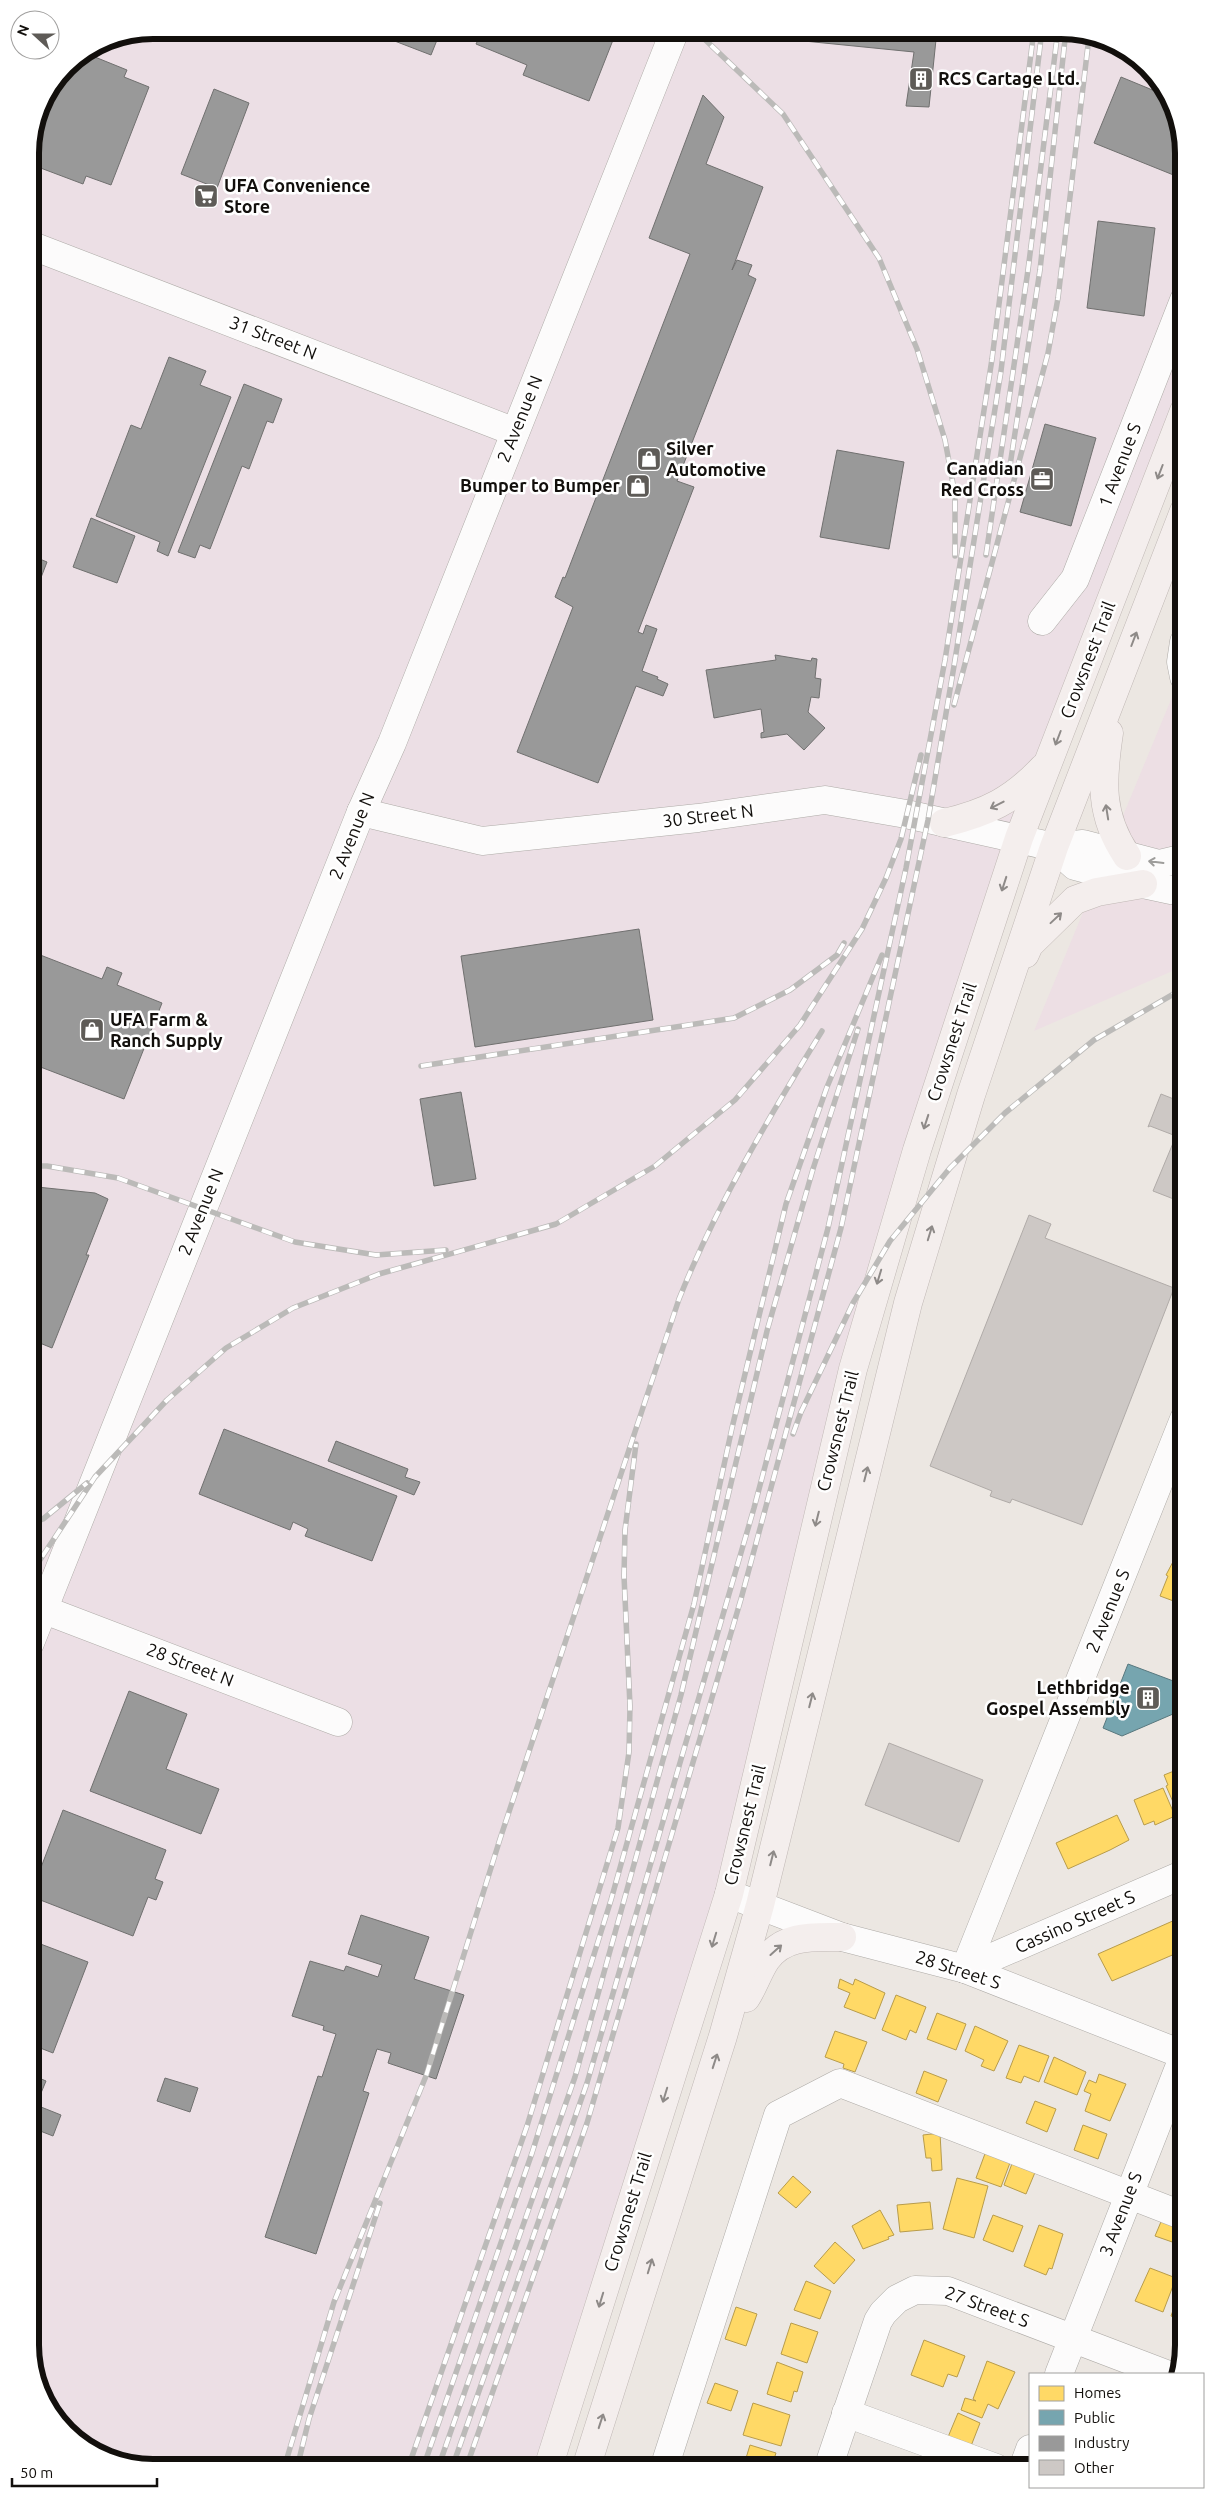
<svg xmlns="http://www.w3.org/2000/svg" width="1214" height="2498" viewBox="0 0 1214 2498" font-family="Ubuntu,sans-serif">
<rect width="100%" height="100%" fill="#ece7e2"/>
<path fill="#eddfe4" d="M 1184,668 L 1184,966 L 1034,1031 Z"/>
<path fill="#ecdfe5" d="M 152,30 L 1070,30 L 1136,55 L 1175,106 L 1184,152 L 1184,411 L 917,1150 L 729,1894 L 548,2468 L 145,2468 L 84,2447 L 39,2392 L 30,2346 L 30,145 L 39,105 L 66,66 L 106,39 Z"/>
<g fill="#ffd966" stroke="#b89c4b">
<path d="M 1176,1556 L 1184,1559 L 1184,1609 L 1177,1606 L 1179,1603 L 1160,1596 L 1168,1576 L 1166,1575 Z"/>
<path d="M 1184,1767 L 1184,1808 L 1177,1811 L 1166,1786 L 1168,1785 L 1164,1775 Z"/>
<path d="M 1163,1788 L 1175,1816 L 1155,1825 L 1154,1821 L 1144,1825 L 1134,1800 Z"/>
<path d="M 1117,1815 L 1129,1840 L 1110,1850 L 1068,1869 L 1056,1843 Z"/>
<path d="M 1184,1916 L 1184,1950 L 1112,1981 L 1098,1954 Z"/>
<path d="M 840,1979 L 853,1985 L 855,1979 L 885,1993 L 875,2019 L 844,2007 L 850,1993 L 838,1988 Z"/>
<path d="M 1184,1980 L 1184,2011 L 1173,2007 Z"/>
<path d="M 896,1995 L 926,2007 L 916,2033 L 910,2030 L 906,2040 L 882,2030 Z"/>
<path d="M 937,2013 L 966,2024 L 956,2050 L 927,2039 Z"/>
<path d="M 975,2026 L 1008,2041 L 994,2071 L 981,2066 L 984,2060 L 965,2051 Z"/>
<path d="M 835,2031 L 867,2042 L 855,2072 L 843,2068 L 844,2064 L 825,2057 Z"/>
<path d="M 1019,2045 L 1049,2056 L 1039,2082 L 1024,2076 L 1021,2083 L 1006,2078 Z"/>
<path d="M 1054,2057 L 1086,2072 L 1077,2095 L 1044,2082 Z"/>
<path d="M 924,2071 L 947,2080 L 938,2102 L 916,2093 Z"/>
<path d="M 1099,2074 L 1126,2084 L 1110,2121 L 1085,2111 L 1091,2094 L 1084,2091 L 1089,2080 L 1096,2083 Z"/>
<path d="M 1035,2101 L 1056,2109 L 1047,2132 L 1026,2123 Z"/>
<path d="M 1083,2125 L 1107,2134 L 1098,2159 L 1074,2150 Z"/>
<path d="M 940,2133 L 942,2170 L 932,2171 L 931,2158 L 926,2158 L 923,2135 Z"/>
<path d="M 986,2151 L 1011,2160 L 1001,2187 L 976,2178 Z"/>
<path d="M 1013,2161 L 1036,2170 L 1026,2194 L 1004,2185 Z"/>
<path d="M 793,2176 L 811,2192 L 796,2208 L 778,2193 Z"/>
<path d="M 957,2178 L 988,2186 L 974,2238 L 943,2229 Z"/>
<path d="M 930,2202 L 933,2229 L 900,2232 L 897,2205 Z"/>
<path d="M 880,2210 L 894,2235 L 888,2237 L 889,2239 L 863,2249 L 852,2226 Z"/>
<path d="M 993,2215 L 1023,2226 L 1013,2252 L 983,2240 Z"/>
<path d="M 1163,2217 L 1184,2227 L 1178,2244 L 1155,2236 Z"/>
<path d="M 1039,2225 L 1063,2234 L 1052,2269 L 1049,2268 L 1046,2275 L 1024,2266 Z"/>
<path d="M 835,2242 L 855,2260 L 834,2284 L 814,2266 Z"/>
<path d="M 1150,2268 L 1176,2278 L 1163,2312 L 1135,2301 Z"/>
<path d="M 806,2281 L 831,2291 L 820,2319 L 794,2310 Z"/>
<path d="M 1181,2288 L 1184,2290 L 1184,2321 L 1171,2316 Z"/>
<path d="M 736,2307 L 757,2314 L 746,2346 L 725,2339 Z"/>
<path d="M 791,2323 L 818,2332 L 807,2363 L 781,2354 Z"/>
<path d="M 924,2340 L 965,2356 L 957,2377 L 948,2374 L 943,2387 L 911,2375 Z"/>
<path d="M 987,2361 L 1015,2372 L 998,2409 L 988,2404 L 982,2418 L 961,2410 L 965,2398 L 976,2401 L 973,2399 Z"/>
<path d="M 777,2362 L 803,2372 L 797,2392 L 794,2391 L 791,2402 L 767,2394 Z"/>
<path d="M 715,2383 L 738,2391 L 731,2411 L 707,2403 Z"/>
<path d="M 753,2403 L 790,2415 L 781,2446 L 743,2435 Z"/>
<path d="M 958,2413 L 980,2423 L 971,2446 L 948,2437 Z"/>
<path d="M 750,2445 L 776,2453 L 771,2468 L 743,2468 Z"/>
</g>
<path fill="#76a5af" stroke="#58787e" d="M 1128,1664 L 1184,1685 L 1181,1693 L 1183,1694 L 1173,1714 L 1122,1736 L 1103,1728 Z"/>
<g fill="#999" stroke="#70706f">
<path d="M 366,30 L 441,30 L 431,55 Z"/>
<path d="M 465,30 L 587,30 L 613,40 L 589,101 L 523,75 L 527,65 L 476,44 L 480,36 Z"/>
<path d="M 765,30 L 937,30 L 929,107 L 906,106 L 914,52 L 764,37 Z"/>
<path d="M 85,53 L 127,70 L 124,77 L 149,87 L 111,185 L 86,176 L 83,184 L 30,164 L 30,145 L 39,105 L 66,66 Z"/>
<path d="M 1121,77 L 1167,96 L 1175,106 L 1184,152 L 1176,176 L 1094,143 Z"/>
<path d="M 214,89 L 249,103 L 217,188 L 181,174 Z"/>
<path d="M 703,95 L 724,117 L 706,164 L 763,187 L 732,270 L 737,260 L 752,265 L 748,275 L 756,279 L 677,481 L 694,487 L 638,632 L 643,634 L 646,625 L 657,629 L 642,671 L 658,677 L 657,679 L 668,684 L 663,696 L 636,686 L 598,783 L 517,752 L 573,607 L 555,597 L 563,577 L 565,578 L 690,254 L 649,238 Z"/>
<path d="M 1098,221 L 1155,228 L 1144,316 L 1087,308 Z"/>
<path d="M 169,357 L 206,371 L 200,385 L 231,397 L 168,556 L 157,551 L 160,542 L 96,516 L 131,425 L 141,429 Z"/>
<path d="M 244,384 L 282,399 L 273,423 L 267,421 L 249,469 L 242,466 L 210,549 L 200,545 L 195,558 L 178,552 Z"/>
<path d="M 1045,424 L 1096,438 L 1071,526 L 1020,512 Z"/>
<path d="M 837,450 L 904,462 L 889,549 L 820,537 Z"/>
<path d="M 91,518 L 135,536 L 117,583 L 73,567 Z"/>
<path d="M 30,555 L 47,562 L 30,606 Z"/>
<path d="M 775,655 L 811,661 L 812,658 L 817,659 L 815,678 L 821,679 L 819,698 L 811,697 L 808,712 L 825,728 L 804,750 L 787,734 L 761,738 L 761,733 L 764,732 L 761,709 L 714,718 L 706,670 L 776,660 Z"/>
<path d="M 639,929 L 653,1020 L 475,1047 L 461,956 Z"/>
<path d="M 30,951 L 102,979 L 107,967 L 122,973 L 117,985 L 162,1003 L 124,1099 L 30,1063 Z"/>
<path d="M 461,1092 L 476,1179 L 434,1186 L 420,1099 Z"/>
<path d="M 37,1187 L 95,1193 L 108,1199 L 86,1255 L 89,1255 L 52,1348 L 30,1339 L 30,1203 Z"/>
<path d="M 30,1366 L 40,1370 L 30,1395 Z"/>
<path d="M 224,1429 L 397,1496 L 372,1561 L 305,1536 L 308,1529 L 293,1522 L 290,1530 L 199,1494 Z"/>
<path d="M 336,1441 L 408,1469 L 405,1477 L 420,1482 L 414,1495 L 328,1461 Z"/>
<path d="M 129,1691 L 187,1714 L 166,1769 L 219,1789 L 201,1834 L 90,1791 Z"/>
<path d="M 63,1810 L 166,1850 L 155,1879 L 163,1882 L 156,1900 L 148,1897 L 133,1936 L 30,1896 Z"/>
<path d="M 361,1915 L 429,1937 L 414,1979 L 464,1995 L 436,2079 L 388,2063 L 391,2053 L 377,2049 L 363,2091 L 369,2093 L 316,2254 L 265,2237 L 318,2076 L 322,2077 L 336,2034 L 323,2030 L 324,2026 L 292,2016 L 310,1961 L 344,1971 L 346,1966 L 378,1977 L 382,1965 L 348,1954 Z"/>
<path d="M 30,1940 L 88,1962 L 53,2053 L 30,2044 Z"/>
<path d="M 30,2074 L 46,2081 L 36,2105 L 61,2115 L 53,2136 L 30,2127 Z"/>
<path d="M 165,2078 L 198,2088 L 190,2112 L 157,2101 Z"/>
<path d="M 30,2329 L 34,2331 L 30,2342 Z"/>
</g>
<g fill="#cdc8c5" stroke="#b0aba8">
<path d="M 1161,1094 L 1184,1103 L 1184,1203 L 1153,1191 L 1176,1136 L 1150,1126 L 1148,1127 Z"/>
<path d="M 1029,1215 L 1051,1224 L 1045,1238 L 1174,1288 L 1082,1525 L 1012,1499 L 1010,1503 L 990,1496 L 992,1491 L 930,1466 Z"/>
<path d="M 889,1743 L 983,1780 L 959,1842 L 865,1805 Z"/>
</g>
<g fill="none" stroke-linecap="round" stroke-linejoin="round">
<defs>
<g id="minor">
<path d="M 30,245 L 515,432"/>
<path d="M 1042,621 L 1075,579 L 1184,300"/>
<path d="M 1184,677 L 1181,662 L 1184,642"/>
<path d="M 361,812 L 482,841 L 698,818 L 825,800 L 906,814 L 1054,847 L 1083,844 L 1159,864 L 1184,858"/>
<path d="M 1054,847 L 1075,866 L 1143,884 L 1171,890 L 1184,888"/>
<path d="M 42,1609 L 338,1722"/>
<path d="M 30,1643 L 361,812 L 392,743 L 675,30"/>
<path d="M 729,1894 L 842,1937 L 965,1969 L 1184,2055"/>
<path d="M 965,1969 L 1184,1419"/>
<path d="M 965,1969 L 1184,1874"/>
<path d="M 1059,2374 L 1184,2055"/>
<path d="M 846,2413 L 996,2468"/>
<path d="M 664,2468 L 778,2115 L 840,2083 L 1184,2216"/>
<path d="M 828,2468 L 878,2321 L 883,2313 L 897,2299 L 915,2290 L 948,2291 L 1166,2374"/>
<path d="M 1023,2468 L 1030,2449"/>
</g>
<g id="highway">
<path d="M 1109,733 C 1102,780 1099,815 1127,856"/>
<path d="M 944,823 C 987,813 1013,800 1043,768"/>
<path d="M 1025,954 L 1029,945 L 1075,900 L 1097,892 L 1143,884"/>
<path d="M 746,1998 C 754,1986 758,1972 766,1960 C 784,1934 814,1937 842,1937"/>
<path d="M 548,2468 L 729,1894 L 853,1369 L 917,1150 L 1019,838 L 1184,411"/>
<path d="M 586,2468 L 723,2036 L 760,1905 L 908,1303 L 971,1095 L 1054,847 L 1184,511"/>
</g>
</defs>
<use href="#minor" stroke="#aeaba7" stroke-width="29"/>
<use href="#highway" stroke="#c0b8b5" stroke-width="29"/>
<use href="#minor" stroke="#fcfbfb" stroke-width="28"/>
<use href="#highway" stroke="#f4eeed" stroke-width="28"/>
<defs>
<g id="rail">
<path d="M 695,30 L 783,114 L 879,258 L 917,349 L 945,440 L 955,495 L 955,556"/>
<path d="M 1009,472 L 1040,270 L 1066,30"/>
<path d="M 986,555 L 1028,270 L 1058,30"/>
<path d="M 954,705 L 1048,353 L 1058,298 L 1089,37"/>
<path d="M 421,1066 L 734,1018 L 790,990 L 837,955 L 844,943"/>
<path d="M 30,1166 L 47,1166 L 118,1178 L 295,1242 L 376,1255 L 446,1250"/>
<path d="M 793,1434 L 801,1412 L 853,1303 L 890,1241 L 950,1168 L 1005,1113 L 1094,1040 L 1184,988"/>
<path d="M 30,1524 L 43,1519 L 87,1483"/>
<path d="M 30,1575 L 95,1477 L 167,1400 L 226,1348 L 293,1308 L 379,1274 L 556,1224 L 655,1166 L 735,1100 L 800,1025 L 862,929 L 886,878 L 901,839 L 921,755"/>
<path d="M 284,2468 L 334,2302 L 426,2076 L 500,1839 L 679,1299 C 717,1204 769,1117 822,1031"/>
<path d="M 297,2468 L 309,2419 L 380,2203"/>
<path d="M 408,2468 L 527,2126 L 618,1828 L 629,1752 L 630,1706 L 624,1576 L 625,1530 L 636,1444"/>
<path d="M 423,2468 L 532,2153 L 611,1900 L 694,1604 L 732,1428 L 786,1204 L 827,1087 L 882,955"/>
<path d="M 438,2468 L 575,2077 L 681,1695 L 767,1331 L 813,1169 L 858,1029"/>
<path d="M 452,2468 L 587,2083 L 754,1508 L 828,1228 L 906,868 L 945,660 L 992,359 L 1034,30"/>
<path d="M 466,2468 L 587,2123 L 741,1599 L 841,1228 L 928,820 L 954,666 L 1001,371 L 1042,30"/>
</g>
</defs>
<use href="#rail" stroke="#bbbab8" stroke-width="5.5"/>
<use href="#rail" stroke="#fff" stroke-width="4" stroke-dasharray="11" stroke-linecap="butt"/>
</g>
<defs><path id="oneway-shaft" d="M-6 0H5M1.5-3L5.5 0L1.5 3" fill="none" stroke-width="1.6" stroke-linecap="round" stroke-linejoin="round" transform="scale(1.25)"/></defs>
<g stroke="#8e8a88">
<use href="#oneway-shaft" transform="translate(1160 472) rotate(111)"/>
<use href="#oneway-shaft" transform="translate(1134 639) rotate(-69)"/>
<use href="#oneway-shaft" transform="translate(1058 738) rotate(111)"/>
<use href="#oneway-shaft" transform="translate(997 805) rotate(153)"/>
<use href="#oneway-shaft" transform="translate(1107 812) rotate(-99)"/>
<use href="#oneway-shaft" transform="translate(1004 884) rotate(108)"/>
<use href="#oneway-shaft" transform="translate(1056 918) rotate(-43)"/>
<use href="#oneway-shaft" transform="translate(926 1122) rotate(108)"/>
<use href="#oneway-shaft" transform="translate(930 1233) rotate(-73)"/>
<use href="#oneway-shaft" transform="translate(879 1277) rotate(107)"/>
<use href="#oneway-shaft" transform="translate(866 1474) rotate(-76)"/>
<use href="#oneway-shaft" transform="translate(817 1519) rotate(104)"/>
<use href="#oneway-shaft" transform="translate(811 1700) rotate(-76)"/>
<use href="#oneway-shaft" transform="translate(772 1858) rotate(-76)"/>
<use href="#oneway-shaft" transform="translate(714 1940) rotate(107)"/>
<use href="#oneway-shaft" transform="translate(776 1950) rotate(-42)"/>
<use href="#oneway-shaft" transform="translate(715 2061) rotate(-72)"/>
<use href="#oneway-shaft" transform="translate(665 2095) rotate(107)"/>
<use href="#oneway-shaft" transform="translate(650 2266) rotate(-73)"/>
<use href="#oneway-shaft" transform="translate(601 2300) rotate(107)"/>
<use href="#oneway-shaft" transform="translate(601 2421) rotate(-72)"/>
</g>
<use stroke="#9e9d9b" href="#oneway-shaft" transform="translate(1156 862) rotate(-173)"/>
<defs>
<symbol id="building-square" viewBox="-11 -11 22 22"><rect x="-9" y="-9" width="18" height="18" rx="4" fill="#5e5b57" stroke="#fff"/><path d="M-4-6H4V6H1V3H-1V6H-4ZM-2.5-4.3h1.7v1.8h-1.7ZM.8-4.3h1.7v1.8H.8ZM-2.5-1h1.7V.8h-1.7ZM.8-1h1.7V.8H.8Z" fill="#fff"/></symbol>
<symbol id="supermarket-square" viewBox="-11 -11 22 22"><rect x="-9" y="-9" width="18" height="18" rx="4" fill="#5e5b57" stroke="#fff"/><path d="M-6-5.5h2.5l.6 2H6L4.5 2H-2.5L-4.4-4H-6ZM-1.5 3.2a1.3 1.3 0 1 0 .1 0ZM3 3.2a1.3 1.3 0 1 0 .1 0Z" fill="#fff"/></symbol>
<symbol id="shop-square" viewBox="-11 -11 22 22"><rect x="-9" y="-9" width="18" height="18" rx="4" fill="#5e5b57" stroke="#fff"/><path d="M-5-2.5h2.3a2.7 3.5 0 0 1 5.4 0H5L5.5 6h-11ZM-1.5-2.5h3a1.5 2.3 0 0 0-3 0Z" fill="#fff"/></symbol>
<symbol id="office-square" viewBox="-11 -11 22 22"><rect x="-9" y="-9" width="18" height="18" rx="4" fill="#5e5b57" stroke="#fff"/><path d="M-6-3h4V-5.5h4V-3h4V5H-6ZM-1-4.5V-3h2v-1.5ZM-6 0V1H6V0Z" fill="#fff"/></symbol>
</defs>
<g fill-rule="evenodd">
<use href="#building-square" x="907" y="65" width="28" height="28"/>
<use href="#supermarket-square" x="192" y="182" width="28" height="28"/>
<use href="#shop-square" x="635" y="445" width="28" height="28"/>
<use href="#office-square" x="1028" y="465" width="28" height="28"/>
<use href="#shop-square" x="624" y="472" width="28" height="28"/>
<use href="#shop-square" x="78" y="1016" width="28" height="28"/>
<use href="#building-square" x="1134" y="1684" width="28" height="28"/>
</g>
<g text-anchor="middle" stroke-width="5" stroke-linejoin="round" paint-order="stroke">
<g font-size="18" font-weight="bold" fill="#120f0c" stroke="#fff" text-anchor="start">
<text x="938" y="85">RCS Cartage Ltd.</text>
<text x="224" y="192">UFA Convenience<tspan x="224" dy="21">Store</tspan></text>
<text x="666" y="455">Silver<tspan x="666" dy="21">Automotive</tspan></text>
<text x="1024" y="475" text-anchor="end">Canadian<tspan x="1024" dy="21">Red Cross</tspan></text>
<text x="620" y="492" text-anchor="end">Bumper to Bumper</text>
<text x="110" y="1026">UFA Farm &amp;<tspan x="110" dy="21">Ranch Supply</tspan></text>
<text x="1130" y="1694" text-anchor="end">Lethbridge<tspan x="1130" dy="21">Gospel Assembly</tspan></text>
</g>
<g font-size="18" fill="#120f0c" stroke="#fff">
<text transform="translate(273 338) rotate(21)" y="6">31 Street N</text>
<text transform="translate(520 419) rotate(-68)" y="6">2 Avenue N</text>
<text transform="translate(1120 465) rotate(-69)" y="6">1 Avenue S</text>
<text transform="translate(1088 660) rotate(-69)" y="6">Crowsnest Trail</text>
<text transform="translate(708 816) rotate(-7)" y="6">30 Street N</text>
<text transform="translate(352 836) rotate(-68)" y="6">2 Avenue N</text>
<text transform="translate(952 1042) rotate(-72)" y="6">Crowsnest Trail</text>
<text transform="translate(201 1212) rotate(-68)" y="6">2 Avenue N</text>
<text transform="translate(838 1431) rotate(-76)" y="6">Crowsnest Trail</text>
<text transform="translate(1108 1611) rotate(-68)" y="6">2 Avenue S</text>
<text transform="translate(190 1665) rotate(21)" y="6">28 Street N</text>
<text transform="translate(745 1825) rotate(-76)" y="6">Crowsnest Trail</text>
<text transform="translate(1075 1922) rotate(-24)" y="6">Cassino Street S</text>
<text transform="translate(958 1970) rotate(18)" y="6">28 Street S</text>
<text transform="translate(628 2212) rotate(-73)" y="6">Crowsnest Trail</text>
<text transform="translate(1121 2214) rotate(-69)" y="6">3 Avenue S</text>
<text transform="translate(987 2307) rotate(20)" y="6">27 Street S</text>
</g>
</g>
<path d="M0 0H1214V2498H0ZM153 39H1061A114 114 0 0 1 1175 153V2345A114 114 0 0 1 1061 2459H153A114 114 0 0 1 39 2345V153A114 114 0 0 1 153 39Z" fill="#fff" fill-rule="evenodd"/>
<path fill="none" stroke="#120f0c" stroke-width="6" d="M153 39H1061A114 114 0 0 1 1175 153V2345A114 114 0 0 1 1061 2459H153A114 114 0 0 1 39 2345V153A114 114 0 0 1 153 39Z"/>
<rect x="1029" y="2373" width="175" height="115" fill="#ffffff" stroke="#a09f9e"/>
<rect x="1039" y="2386" width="25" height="15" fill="#ffd966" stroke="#a09f9e"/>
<text x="1074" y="2398" font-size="15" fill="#120f0c">Homes</text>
<rect x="1039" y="2410" width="25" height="15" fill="#76a5af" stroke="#a09f9e"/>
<text x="1074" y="2423" font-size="15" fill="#120f0c">Public</text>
<rect x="1039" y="2436" width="25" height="15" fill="#999999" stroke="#a09f9e"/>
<text x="1074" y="2448" font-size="15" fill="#120f0c">Industry</text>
<rect x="1039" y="2460" width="25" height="15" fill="#cdc8c5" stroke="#a09f9e"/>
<text x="1074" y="2473" font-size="15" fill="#120f0c">Other</text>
<g transform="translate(35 35) rotate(291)"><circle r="24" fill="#ffffff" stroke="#a09f9e"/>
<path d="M0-4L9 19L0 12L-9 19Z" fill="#5e5b57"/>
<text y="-8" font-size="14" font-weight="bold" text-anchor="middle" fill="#120f0c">N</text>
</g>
<path d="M12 2478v8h145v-8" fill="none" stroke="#120f0c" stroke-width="2.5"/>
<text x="20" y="2478" font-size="15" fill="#120f0c" stroke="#ffffff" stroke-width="4" paint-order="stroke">50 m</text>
</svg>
